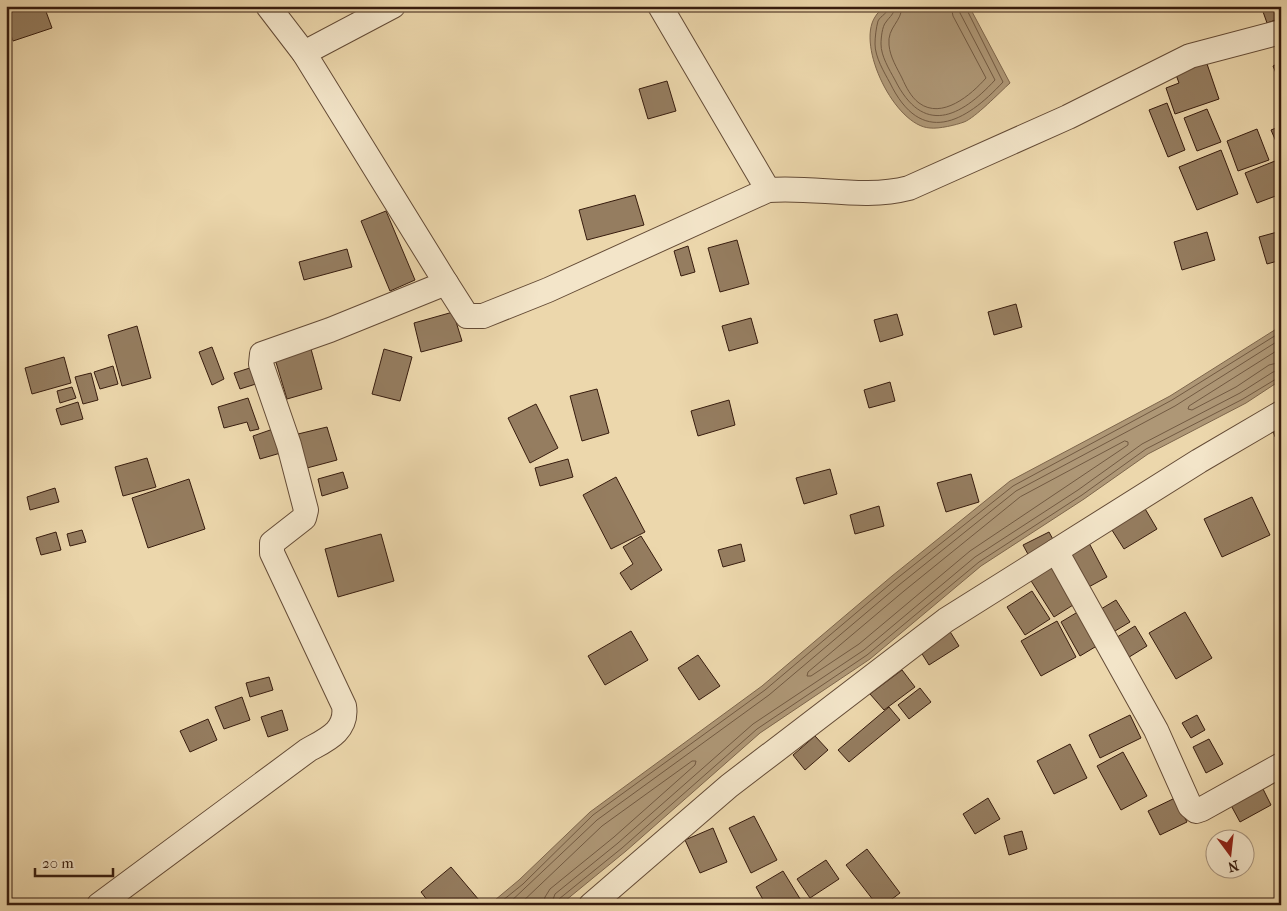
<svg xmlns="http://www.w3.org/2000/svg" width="1287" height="911" viewBox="0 0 1287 911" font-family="'IM FELL French Canon',serif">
<rect width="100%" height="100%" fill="#ecd7ac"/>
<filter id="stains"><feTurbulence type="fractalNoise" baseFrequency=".004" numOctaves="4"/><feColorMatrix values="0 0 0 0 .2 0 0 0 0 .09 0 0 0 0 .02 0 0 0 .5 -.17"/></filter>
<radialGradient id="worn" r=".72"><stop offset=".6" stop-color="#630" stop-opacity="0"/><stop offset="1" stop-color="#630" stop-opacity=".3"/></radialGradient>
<g fill="#ae9776" stroke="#7e664c">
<path d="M 886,6 L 969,6 L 1010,83 C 1000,92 975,118 964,122 C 956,125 939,129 930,128 C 895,126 856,46 875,17 C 877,13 882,9 886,6 Z"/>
<path d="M 1281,326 L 1281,380 L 1246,403 L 1148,454 L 1084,499 L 981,566 L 870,659 L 760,733 L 626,851 L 560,905 L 489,905 L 519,880 L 590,812 L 762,686 L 892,576 L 1010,481 L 1170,396 Z"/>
</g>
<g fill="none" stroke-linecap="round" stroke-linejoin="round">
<g stroke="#725a42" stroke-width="1">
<path d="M 889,6 C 888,14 881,15 878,21 C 876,28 875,38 875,44 C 875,57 884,72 890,83 C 921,147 965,123 1003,82 L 965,6"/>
<path d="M 895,6 C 894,15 890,16 886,22 C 882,26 881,39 881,44 C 881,56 889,69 895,80 C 923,136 960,118 995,80 L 960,13 L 959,6"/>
<path d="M 902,6 C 902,22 887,27 889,45 C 890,57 897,68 902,78 C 906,87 911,97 919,103 C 942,120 971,95 986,78 L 953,16 L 951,6"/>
<path d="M 1281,348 L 1189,406 L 1188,409 L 1192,410 L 1236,387 L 1269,365 L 1281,362"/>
<path d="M 1125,441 L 1128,442 L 1128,445 L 970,551 L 859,644 L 811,676 L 807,676 L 808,672 L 904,591 L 1020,497 Z"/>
<path d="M 497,905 L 523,884 L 593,815 L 765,690 L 895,580 L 1013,486 L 1172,400 L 1281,332"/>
<path d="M 507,905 L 597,820 L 769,695 L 899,585 L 1016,491 L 1175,406 L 1281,339"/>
<path d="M 519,905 L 602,826 L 692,761 L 696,761 L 695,765 L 614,837 L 550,889 L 545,897 L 543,905"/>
<path d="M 551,905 L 555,894 L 618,843 L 753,724 L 864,650 L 975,557 L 1078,490 L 1142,444 L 1240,393 L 1273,372 L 1281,370"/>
<path d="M 557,905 L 559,899 L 622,848 L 757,729 L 867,655 L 979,562 L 1082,495 L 1146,449 L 1243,399 L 1281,376"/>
</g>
</g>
<g fill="#957d60" stroke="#371c0e">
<path d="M 20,6 L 44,6 L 52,28 L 13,41 L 6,20 L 6,10 Z"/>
<path d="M 1261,6 L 1281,6 L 1281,18 L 1267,23 Z"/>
<path d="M 1206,61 L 1219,99 L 1175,114 L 1166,88 L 1179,83 L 1175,72 Z"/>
<path d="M 1281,62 L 1281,85 L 1273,66 Z"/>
<path d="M 667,81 L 676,111 L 648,119 L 639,89 Z"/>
<path d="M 1167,103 L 1185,150 L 1168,157 L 1149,110 Z"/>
<path d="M 1207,109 L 1221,142 L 1197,151 L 1184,118 Z"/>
<path d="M 1281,126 L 1281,153 L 1271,130 Z"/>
<path d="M 1257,129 L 1269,160 L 1238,171 L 1227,141 Z"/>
<path d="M 1221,150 L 1238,194 L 1197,210 L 1179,167 Z"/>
<path d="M 1280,159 L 1281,194 L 1257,203 L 1245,173 Z"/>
<path d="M 635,195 L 644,225 L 587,240 L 579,210 Z"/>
<path d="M 386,211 L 415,280 L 390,291 L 361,221 Z"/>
<path d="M 1281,231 L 1281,260 L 1267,264 L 1259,237 Z"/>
<path d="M 1207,232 L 1215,260 L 1182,270 L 1174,242 Z"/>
<path d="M 737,240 L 749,284 L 720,292 L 708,248 Z"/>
<path d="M 688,246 L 695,272 L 681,276 L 674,251 Z"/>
<path d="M 347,249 L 352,267 L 304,280 L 299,262 Z"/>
<path d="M 1016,304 L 1022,327 L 994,335 L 988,312 Z"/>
<path d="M 453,312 L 462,341 L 421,352 L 414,323 Z"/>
<path d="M 897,314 L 903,335 L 880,342 L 874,320 Z"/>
<path d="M 751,318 L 758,343 L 729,351 L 722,326 Z"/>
<path d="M 137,326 L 151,378 L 122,386 L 108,335 Z"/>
<path d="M 212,347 L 224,379 L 212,385 L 199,352 Z"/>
<path d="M 311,349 L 322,389 L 287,399 L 275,359 Z"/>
<path d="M 384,349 L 412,357 L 400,401 L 372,394 Z"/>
<path d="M 64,357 L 71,383 L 32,394 L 25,368 Z"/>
<path d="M 113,366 L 118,384 L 100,389 L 94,372 Z"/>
<path d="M 253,367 L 259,383 L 240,389 L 234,373 Z"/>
<path d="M 91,373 L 98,400 L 83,404 L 75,377 Z"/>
<path d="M 890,382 L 895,401 L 869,408 L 864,390 Z"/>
<path d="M 72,387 L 76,398 L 60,403 L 57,391 Z"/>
<path d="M 597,389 L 609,433 L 582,441 L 570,396 Z"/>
<path d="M 248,398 L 259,429 L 250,431 L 247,422 L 224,428 L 218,407 Z"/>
<path d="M 729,400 L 735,425 L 698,436 L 691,411 Z"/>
<path d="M 78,402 L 83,419 L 61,425 L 56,409 Z"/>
<path d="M 536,404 L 558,448 L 530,463 L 508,418 Z"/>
<path d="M 1281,417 L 1281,435 L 1275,437 L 1270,421 Z"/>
<path d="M 327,427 L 337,460 L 307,468 L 298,434 Z"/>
<path d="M 276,428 L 284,452 L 260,459 L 253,436 Z"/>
<path d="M 147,458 L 156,487 L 123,496 L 115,467 Z"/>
<path d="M 568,459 L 573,477 L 540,486 L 535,468 Z"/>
<path d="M 830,469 L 837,494 L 804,504 L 796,478 Z"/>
<path d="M 343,472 L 348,488 L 322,496 L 318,479 Z"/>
<path d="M 971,474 L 979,502 L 946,512 L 937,483 Z"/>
<path d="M 616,477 L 645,532 L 611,549 L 583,495 Z"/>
<path d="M 189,479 L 205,529 L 148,548 L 132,498 Z"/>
<path d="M 55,488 L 59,502 L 30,510 L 27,497 Z"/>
<path d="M 1252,497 L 1270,535 L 1222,557 L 1204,519 Z"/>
<path d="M 879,506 L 884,526 L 855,534 L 850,515 Z"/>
<path d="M 1144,507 L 1157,529 L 1124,549 L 1110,527 Z"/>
<path d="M 82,530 L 86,542 L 70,546 L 67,534 Z"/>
<path d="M 56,532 L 61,550 L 41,555 L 36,538 Z"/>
<path d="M 1049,532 L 1056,545 L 1030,558 L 1023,545 Z"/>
<path d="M 381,534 L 394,581 L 338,597 L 325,549 Z"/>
<path d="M 641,536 L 662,570 L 631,590 L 620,573 L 633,564 L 623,547 Z"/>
<path d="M 1089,543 L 1107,577 L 1085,589 L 1067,555 Z"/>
<path d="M 741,544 L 745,561 L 723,567 L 718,550 Z"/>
<path d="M 1055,559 L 1081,600 L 1054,617 L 1028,576 Z"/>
<path d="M 1032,591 L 1050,619 L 1025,635 L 1007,607 Z"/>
<path d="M 1116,600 L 1130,622 L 1110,634 L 1096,612 Z"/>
<path d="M 1086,607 L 1105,641 L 1080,656 L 1061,622 Z"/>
<path d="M 1185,612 L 1212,658 L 1176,679 L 1149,633 Z"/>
<path d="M 1057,621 L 1076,657 L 1041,676 L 1021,641 Z"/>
<path d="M 1135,626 L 1147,646 L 1126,659 L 1114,639 Z"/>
<path d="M 949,630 L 959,646 L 929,665 L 919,649 Z"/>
<path d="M 631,631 L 648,660 L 605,685 L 588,656 Z"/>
<path d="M 698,655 L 720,686 L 699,700 L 678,668 Z"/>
<path d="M 902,670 L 915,687 L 884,710 L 870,694 Z"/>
<path d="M 269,677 L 273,690 L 250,697 L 246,683 Z"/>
<path d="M 920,688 L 931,702 L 909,719 L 898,705 Z"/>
<path d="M 242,697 L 250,720 L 224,729 L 215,707 Z"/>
<path d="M 889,707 L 900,720 L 849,762 L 838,750 Z"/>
<path d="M 282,710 L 288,730 L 268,737 L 261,717 Z"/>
<path d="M 1130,715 L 1141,738 L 1100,758 L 1089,735 Z"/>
<path d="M 1197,715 L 1205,730 L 1191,738 L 1182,723 Z"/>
<path d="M 208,719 L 217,740 L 190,752 L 180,731 Z"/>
<path d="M 815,736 L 828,750 L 805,770 L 793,755 Z"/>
<path d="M 1209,739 L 1223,764 L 1206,773 L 1193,747 Z"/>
<path d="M 1070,744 L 1087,778 L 1054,794 L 1037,761 Z"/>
<path d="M 1123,752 L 1147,796 L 1121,810 L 1097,766 Z"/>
<path d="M 1259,781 L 1271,805 L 1240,822 L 1227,798 Z"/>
<path d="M 988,798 L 1000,819 L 975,834 L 963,814 Z"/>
<path d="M 1175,798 L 1187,822 L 1160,835 L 1148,811 Z"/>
<path d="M 754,816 L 777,860 L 751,873 L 729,828 Z"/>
<path d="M 713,828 L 727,862 L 700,873 L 685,840 Z"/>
<path d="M 1022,831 L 1027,849 L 1009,855 L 1004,836 Z"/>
<path d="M 867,849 L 900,893 L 884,905 L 877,905 L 846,865 Z"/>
<path d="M 826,860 L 839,879 L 810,898 L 797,879 Z"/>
<path d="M 451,867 L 479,900 L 474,905 L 431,905 L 421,892 Z"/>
<path d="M 783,871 L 802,902 L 797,905 L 766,905 L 756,887 Z"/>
</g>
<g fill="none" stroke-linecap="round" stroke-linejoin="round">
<defs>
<g id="street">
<path d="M 660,6 L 768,190"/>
<path d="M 304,53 L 393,6"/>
<path d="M 446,283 L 467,316 L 483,316 L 548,290 L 768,190 C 815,186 863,200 909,188 L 1068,117 L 1190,56 L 1281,32"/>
<path d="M 1056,551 L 1156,730 L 1190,806 L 1196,811 L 1202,809 L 1281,765"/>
<path d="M 99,905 L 308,750 C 326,740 348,731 344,706 L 272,553 L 272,543 L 304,518 L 306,510 L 289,445 L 261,364 L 262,354 L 330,330 L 446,283 L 304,53 L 268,6"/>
<path d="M 591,905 L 729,786 L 946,620 L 1199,461 L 1281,413"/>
</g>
</defs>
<use href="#street" stroke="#644b36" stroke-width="26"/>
<use href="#street" stroke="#f3e5c9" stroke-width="24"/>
</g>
<rect width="1287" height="911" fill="none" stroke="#ecd7ac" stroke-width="25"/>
<rect x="8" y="8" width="1272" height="896" fill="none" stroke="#371c0e" stroke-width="2.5"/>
<rect x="12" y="12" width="1262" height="886" fill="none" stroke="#371c0e"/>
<g transform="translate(1230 854) rotate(165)"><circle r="24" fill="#f3e5c9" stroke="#a8957e"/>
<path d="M0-4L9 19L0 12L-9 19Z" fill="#8f2418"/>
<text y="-8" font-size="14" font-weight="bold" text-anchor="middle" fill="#371c0e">N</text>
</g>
<path d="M35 868v8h78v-8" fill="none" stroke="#371c0e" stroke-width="2.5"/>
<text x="42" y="868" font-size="15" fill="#371c0e" stroke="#f3e5c9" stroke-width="4" paint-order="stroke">20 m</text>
<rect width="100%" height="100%" filter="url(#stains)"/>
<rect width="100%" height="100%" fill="url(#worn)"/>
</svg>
